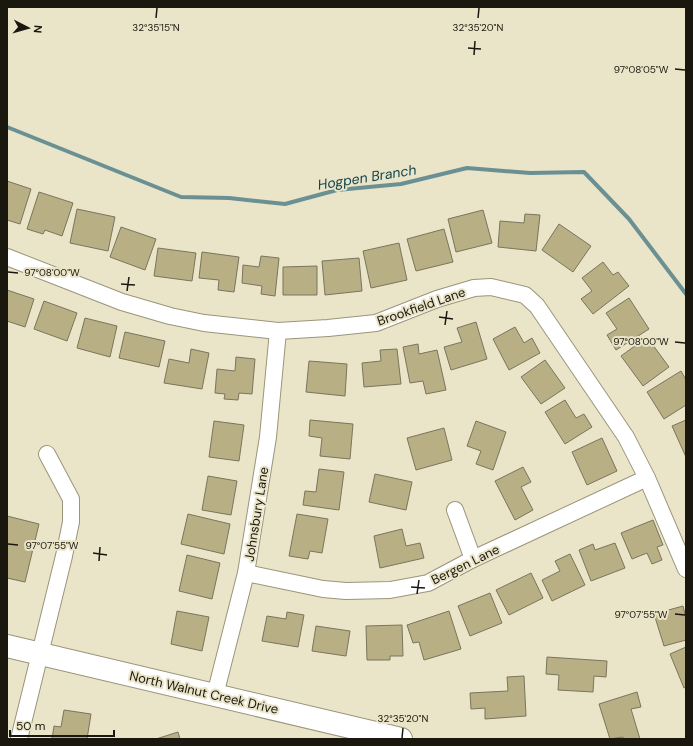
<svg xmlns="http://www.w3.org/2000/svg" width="693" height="746" viewBox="0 0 693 746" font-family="'DM Sans',sans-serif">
<rect width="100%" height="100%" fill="#eae4c8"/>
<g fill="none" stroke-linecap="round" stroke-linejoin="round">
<path stroke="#6b9094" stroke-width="4" d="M 7,127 L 181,197 L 229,198 L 285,204 L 337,190 L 401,184 L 467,168 L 530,173 L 584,172 L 629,219 L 686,294"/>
</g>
<g fill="#b8af85" stroke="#7a755c">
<path d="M 7,181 L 31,189 L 20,224 L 7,220 Z"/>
<path d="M 39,192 L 73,203 L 62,236 L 45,230 L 43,234 L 27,229 Z"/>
<path d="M 77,209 L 115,217 L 108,251 L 70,243 Z"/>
<path d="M 483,210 L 492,243 L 456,252 L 448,219 Z"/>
<path d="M 525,214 L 540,215 L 536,251 L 498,247 L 500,221 L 524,223 Z"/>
<path d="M 559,224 L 591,246 L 573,272 L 542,250 Z"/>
<path d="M 121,227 L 156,239 L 145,270 L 110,257 Z"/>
<path d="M 444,229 L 453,262 L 416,271 L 407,239 Z"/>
<path d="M 399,243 L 407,280 L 371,288 L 363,251 Z"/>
<path d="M 158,248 L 196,253 L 192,281 L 154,276 Z"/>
<path d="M 202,252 L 239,257 L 234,292 L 218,290 L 219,280 L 199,278 Z"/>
<path d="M 261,256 L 279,258 L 275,296 L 261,294 L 262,286 L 242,283 L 243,265 L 259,267 Z"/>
<path d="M 359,258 L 362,291 L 325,295 L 322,261 Z"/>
<path d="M 603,262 L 613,275 L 618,272 L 629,286 L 593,314 L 581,299 L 592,291 L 582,278 Z"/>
<path d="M 317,266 L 317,295 L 283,295 L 283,267 Z"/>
<path d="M 7,290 L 34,299 L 25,327 L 7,321 Z"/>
<path d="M 629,298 L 649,329 L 616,350 L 607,335 L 617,329 L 606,313 Z"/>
<path d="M 44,301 L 77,313 L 67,341 L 34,329 Z"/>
<path d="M 85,318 L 117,326 L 110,357 L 77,348 Z"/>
<path d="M 476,322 L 487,359 L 451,370 L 444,347 L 462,342 L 457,328 Z"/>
<path d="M 515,327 L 524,343 L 532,338 L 540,353 L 509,370 L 493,339 Z"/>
<path d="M 125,332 L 165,341 L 159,367 L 119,358 Z"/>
<path d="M 647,337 L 669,367 L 643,386 L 621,356 Z"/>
<path d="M 418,344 L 419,354 L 437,350 L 446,390 L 426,394 L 423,381 L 410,383 L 403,347 Z"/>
<path d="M 191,349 L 209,353 L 202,389 L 164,383 L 169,359 L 189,363 Z"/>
<path d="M 397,349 L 401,384 L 364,387 L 362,363 L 381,361 L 380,350 Z"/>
<path d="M 236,357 L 255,359 L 252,394 L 239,393 L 238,400 L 224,399 L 225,394 L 215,393 L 217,369 L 235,371 Z"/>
<path d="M 545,360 L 565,388 L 541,404 L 521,377 Z"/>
<path d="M 309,361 L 347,364 L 345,396 L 306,392 Z"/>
<path d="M 681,371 L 686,380 L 686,405 L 664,419 L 647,392 Z"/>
<path d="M 565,400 L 576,418 L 584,414 L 592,427 L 565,444 L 545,412 Z"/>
<path d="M 310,420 L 353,424 L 350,459 L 320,456 L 322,438 L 309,436 Z"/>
<path d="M 686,420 L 686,457 L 672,426 Z"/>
<path d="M 214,421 L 244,425 L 239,461 L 209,457 Z"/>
<path d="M 476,421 L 506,432 L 493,470 L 476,464 L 481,451 L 467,446 Z"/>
<path d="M 444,428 L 452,460 L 416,470 L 407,438 Z"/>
<path d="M 602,438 L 617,471 L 587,485 L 572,452 Z"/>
<path d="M 523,467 L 531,482 L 521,487 L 533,510 L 515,520 L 495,481 Z"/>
<path d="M 319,469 L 344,472 L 339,510 L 303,505 L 305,491 L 316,492 Z"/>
<path d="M 375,474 L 412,482 L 406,510 L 369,502 Z"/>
<path d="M 208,476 L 237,481 L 231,515 L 202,510 Z"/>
<path d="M 188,514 L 230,524 L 224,554 L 181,544 Z"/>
<path d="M 297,514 L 328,519 L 322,553 L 310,551 L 308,559 L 289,556 Z"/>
<path d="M 7,516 L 39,524 L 25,582 L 7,578 Z"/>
<path d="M 653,520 L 663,545 L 657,547 L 662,560 L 652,564 L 647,553 L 632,559 L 621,533 Z"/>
<path d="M 402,529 L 406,546 L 420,543 L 424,558 L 380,568 L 374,536 Z"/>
<path d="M 615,543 L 625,568 L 591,581 L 579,550 L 593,544 L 595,550 Z"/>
<path d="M 570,554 L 585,585 L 552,601 L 542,580 L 560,571 L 555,561 Z"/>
<path d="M 187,555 L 220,563 L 212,599 L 179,591 Z"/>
<path d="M 531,573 L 543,598 L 509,615 L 496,590 Z"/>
<path d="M 490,593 L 502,623 L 470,636 L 458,606 Z"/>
<path d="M 683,606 L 686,618 L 686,640 L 664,646 L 654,614 Z"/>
<path d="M 177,611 L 209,617 L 202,651 L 171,644 Z"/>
<path d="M 449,611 L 461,649 L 424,660 L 419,642 L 413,643 L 407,625 Z"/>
<path d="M 287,612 L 304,615 L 298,647 L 262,641 L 267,616 L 286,619 Z"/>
<path d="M 402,625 L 403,656 L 390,656 L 390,660 L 367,660 L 366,626 Z"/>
<path d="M 316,626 L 350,631 L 346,656 L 312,651 Z"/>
<path d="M 686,647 L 686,687 L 684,688 L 670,654 Z"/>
<path d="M 547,657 L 607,661 L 606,677 L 594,676 L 593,692 L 558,690 L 559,675 L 546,674 Z"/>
<path d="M 524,676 L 526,716 L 485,719 L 485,708 L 471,709 L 470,693 L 508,691 L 507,677 Z"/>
<path d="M 637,692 L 641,707 L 631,709 L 640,739 L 624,739 L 623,737 L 610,739 L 599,704 Z"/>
<path d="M 64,710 L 91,714 L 87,739 L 52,739 L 54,726 L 61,727 Z"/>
<path d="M 178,732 L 180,739 L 156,739 Z"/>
</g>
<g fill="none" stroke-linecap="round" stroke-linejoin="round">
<defs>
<g id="minor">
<path d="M 7,257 L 122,302 L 170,316 L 204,323 L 278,331 L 328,328 L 376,323 L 437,299 L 474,288 L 491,287 L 525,295 L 537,306 L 626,437 L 647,478 L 686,569"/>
<path d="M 455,510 L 473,559"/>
<path d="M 246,573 L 323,589 L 346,591 L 390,590 L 428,583 L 473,559 L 647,478"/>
<path d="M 215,695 L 246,573 L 268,437 L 278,331"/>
<path d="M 19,739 L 64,556 L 71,522 L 71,499 L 47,454"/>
</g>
<path id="secondary" d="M 7,646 L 401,739"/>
</defs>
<use href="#minor" stroke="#9a957b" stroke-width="18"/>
<use href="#secondary" stroke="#9a957b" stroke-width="24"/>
<use href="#minor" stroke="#fff" stroke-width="16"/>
<use href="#secondary" stroke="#fff" stroke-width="22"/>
</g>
<path fill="none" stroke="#1a180e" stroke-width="1.5" d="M 156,18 L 157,8M 478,18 L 479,8M 468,48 L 481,49M 474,55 L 475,41M 675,69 L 685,70M 8,272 L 18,273M 121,284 L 135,285M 127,291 L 129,277M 439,317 L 453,319M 445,325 L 447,311M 675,342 L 685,343M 8,544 L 18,545M 93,553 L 107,555M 99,561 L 100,547M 411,587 L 425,588M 417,594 L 419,580M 675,614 L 685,615M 402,738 L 403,728"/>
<g text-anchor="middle" stroke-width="4" stroke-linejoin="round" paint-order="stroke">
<g font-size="13" fill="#1a180e" stroke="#eae4c8">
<text transform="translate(421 306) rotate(-19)" y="5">Brookfield Lane</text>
<text transform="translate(256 514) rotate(-81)" y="5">Johnsbury Lane</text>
<text transform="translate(465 564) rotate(-26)" y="5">Bergen Lane</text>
<text transform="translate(204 692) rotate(13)" y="5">North Walnut Creek Drive</text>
</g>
<g font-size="14" font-style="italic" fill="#11424a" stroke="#eae4c8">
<text transform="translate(367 177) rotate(-9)" y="5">Hogpen Branch</text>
</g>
</g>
<g font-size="10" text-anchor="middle" fill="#1a180e" stroke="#eae4c8" stroke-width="4" stroke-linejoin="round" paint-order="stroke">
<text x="156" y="31">32°35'15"N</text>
<text x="478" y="31">32°35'20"N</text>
<text x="641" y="73">97°08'05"W</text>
<text x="52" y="276">97°08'00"W</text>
<text x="641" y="345">97°08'00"W</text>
<text x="52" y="549">97°07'55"W</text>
<text x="641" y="618">97°07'55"W</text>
<text x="403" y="722">32°35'20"N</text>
</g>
<rect width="693" height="746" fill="none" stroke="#1a180e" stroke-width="16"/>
<g transform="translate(28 28) rotate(96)" stroke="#eae4c8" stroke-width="3" paint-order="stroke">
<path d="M0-3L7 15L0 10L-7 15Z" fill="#1a180e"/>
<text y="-6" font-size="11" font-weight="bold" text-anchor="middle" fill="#1a180e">N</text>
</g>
<path d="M10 730v6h104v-6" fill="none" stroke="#1a180e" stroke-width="2"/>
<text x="16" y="730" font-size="12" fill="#1a180e" stroke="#eae4c8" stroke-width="3" paint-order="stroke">50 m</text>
</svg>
